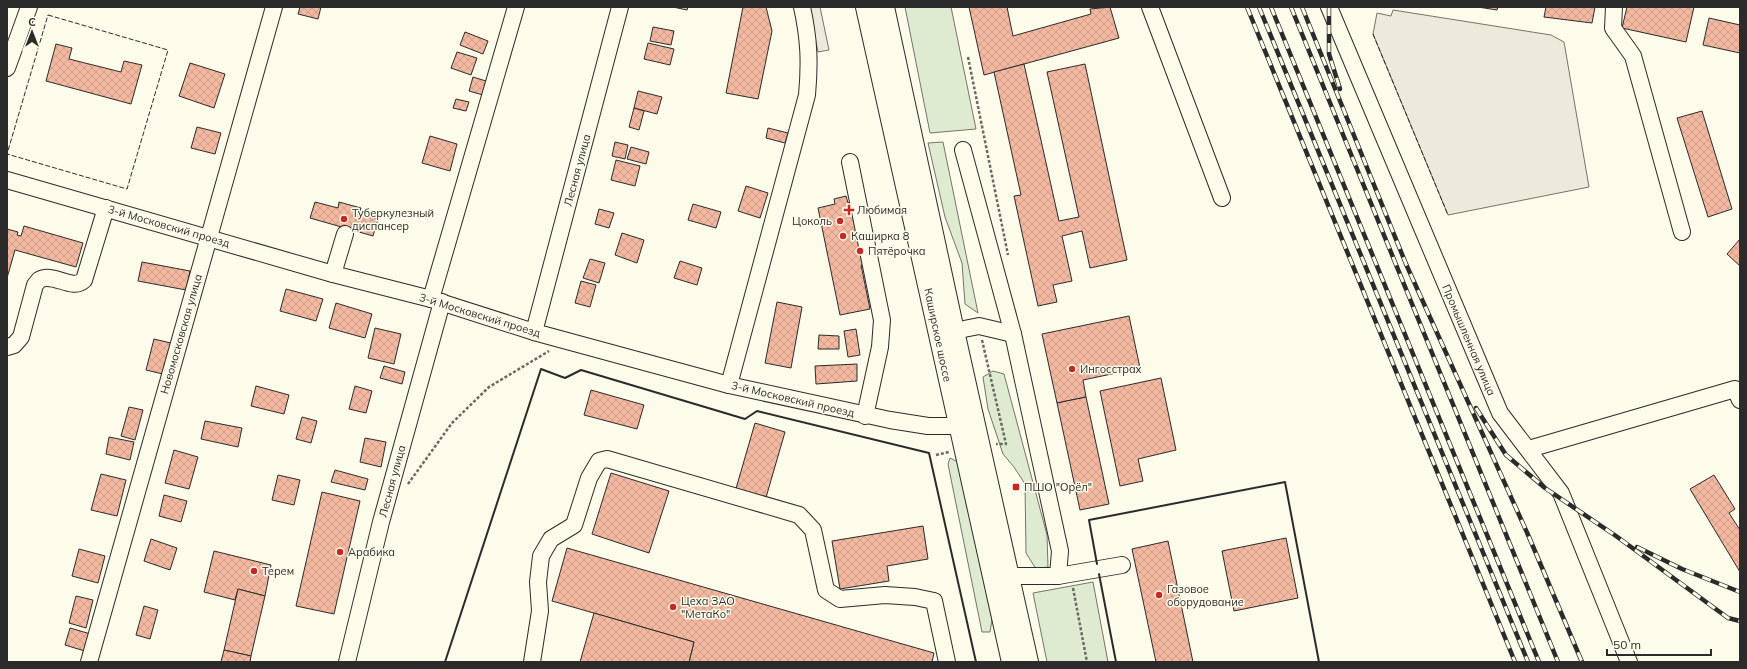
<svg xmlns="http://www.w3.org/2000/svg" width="1747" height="669" viewBox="0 0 1747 669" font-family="Mulish,sans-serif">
<defs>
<pattern id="building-cross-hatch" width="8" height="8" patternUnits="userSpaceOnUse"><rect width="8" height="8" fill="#f2b8a0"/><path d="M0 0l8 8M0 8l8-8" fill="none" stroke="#d09e8a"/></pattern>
</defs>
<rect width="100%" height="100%" fill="#fdfbea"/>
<g fill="#deebd1" stroke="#74746e">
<path d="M 905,7 L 951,7 L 976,129 L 930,133 Z"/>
<path d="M 943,142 L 978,313 L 965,304 L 962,263 L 945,217 L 928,143 Z"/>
<path d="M 993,371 L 1004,374 L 1047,535 L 1048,567 L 1036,569 L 1026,553 L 1025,484 L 1014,467 L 1003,454 L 988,409 L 983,377 Z"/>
<path d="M 950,458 L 958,462 L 967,489 L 992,620 L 990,632 L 982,632 L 948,464 Z"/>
<path d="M 1093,582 L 1108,662 L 1047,662 L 1033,593 Z"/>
</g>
<g fill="#eceadb" stroke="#74746e">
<path d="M 809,7 L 820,7 L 829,50 L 818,52 Z"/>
<path d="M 1393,10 L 1551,35 L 1564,42 L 1589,187 L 1448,215 L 1373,34 L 1377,13 L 1391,16 Z"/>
</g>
<g fill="url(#building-cross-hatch)" stroke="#2b2b2b">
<path d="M 300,7 L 321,7 L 318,19 L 298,14 Z"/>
<path d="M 673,7 L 688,7 L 687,10 Z"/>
<path d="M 743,7 L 766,7 L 772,31 L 758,99 L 726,93 Z"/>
<path d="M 969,7 L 1007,7 L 1013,36 L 1091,14 L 1090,9 L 1110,7 L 1119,38 L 984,75 Z"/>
<path d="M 1478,7 L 1498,7 L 1497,10 Z"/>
<path d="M 1546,7 L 1595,7 L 1592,23 L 1544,17 Z"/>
<path d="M 1627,7 L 1694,7 L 1686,42 L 1622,28 Z"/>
<path d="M 1709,18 L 1740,25 L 1740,53 L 1703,45 Z"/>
<path d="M 653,27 L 674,31 L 671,45 L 650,41 Z"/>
<path d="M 465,32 L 488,41 L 483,54 L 460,45 Z"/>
<path d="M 648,43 L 674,49 L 670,65 L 644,59 Z"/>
<path d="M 56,44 L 72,48 L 69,59 L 121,72 L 124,61 L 142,65 L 131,104 L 46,81 Z"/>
<path d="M 457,52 L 477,58 L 471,75 L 451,68 Z"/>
<path d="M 190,63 L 225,74 L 214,108 L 179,96 Z"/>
<path d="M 1024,64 L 1059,221 L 1079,217 L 1047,72 L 1085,64 L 1127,260 L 1090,268 L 1082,231 L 1062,236 L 1072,281 L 1053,285 L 1057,302 L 1038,306 L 1014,196 L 1021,195 L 994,72 Z"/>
<path d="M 473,77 L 486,81 L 483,95 L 469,91 Z"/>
<path d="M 638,91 L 662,97 L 657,114 L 634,108 Z"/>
<path d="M 456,99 L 469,102 L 466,111 L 453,108 Z"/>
<path d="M 634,108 L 644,111 L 639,130 L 629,127 Z"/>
<path d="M 1702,111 L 1732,209 L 1708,217 L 1677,118 Z"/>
<path d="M 197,127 L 221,133 L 215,154 L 191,148 Z"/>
<path d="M 768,128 L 788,133 L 785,143 L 766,138 Z"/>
<path d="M 430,136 L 457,144 L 450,171 L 422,163 Z"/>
<path d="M 615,142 L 628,145 L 625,159 L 612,156 Z"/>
<path d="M 631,147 L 649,152 L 646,164 L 627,159 Z"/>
<path d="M 616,160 L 640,166 L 635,186 L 611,180 Z"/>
<path d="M 746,186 L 768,193 L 760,218 L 738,211 Z"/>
<path d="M 846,196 L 848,203 L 856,201 L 869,264 L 861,265 L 870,309 L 840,315 L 818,208 L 835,204 L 834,199 Z"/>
<path d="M 315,202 L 338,208 L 339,202 L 361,208 L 359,214 L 378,219 L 373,236 L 310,218 Z"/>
<path d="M 693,204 L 721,212 L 716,228 L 688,220 Z"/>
<path d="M 599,209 L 614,213 L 609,228 L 595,224 Z"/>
<path d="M 24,226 L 83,243 L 76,267 L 15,250 L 7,278 L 7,229 L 18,232 L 17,235 L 21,236 Z"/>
<path d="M 622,233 L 644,240 L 637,263 L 615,255 Z"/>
<path d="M 1740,239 L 1740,266 L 1727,254 Z"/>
<path d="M 590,259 L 605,263 L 599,283 L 583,278 Z"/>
<path d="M 680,261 L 702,268 L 697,285 L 674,278 Z"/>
<path d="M 142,262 L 190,271 L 186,290 L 138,281 Z"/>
<path d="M 581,281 L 596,285 L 590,307 L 575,303 Z"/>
<path d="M 286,289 L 323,299 L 316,321 L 280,311 Z"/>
<path d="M 777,302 L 802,307 L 791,368 L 765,363 Z"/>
<path d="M 336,303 L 372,314 L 365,338 L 329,328 Z"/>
<path d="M 1129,316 L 1140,368 L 1083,380 L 1086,397 L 1057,403 L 1042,334 Z"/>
<path d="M 375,328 L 401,334 L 394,364 L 368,358 Z"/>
<path d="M 856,329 L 860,355 L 848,357 L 844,331 Z"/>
<path d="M 819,335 L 839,336 L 839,349 L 818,349 Z"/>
<path d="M 154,339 L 175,344 L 167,375 L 146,370 Z"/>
<path d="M 857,364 L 857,381 L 816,384 L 815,366 Z"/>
<path d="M 384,366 L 405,372 L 402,384 L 380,378 Z"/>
<path d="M 1161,378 L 1176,450 L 1138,459 L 1143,481 L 1120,486 L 1100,391 Z"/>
<path d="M 256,386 L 289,395 L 284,414 L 251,406 Z"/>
<path d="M 355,386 L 372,391 L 366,413 L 349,409 Z"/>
<path d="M 591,390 L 644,405 L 637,429 L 584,415 Z"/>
<path d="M 1086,397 L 1109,504 L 1080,510 L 1057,403 Z"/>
<path d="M 129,407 L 143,410 L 135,440 L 121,436 Z"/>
<path d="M 302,417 L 317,421 L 311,443 L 296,439 Z"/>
<path d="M 205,421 L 242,428 L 238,447 L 201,439 Z"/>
<path d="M 755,423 L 785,432 L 765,501 L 735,492 Z"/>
<path d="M 109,437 L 134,442 L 130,460 L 106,454 Z"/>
<path d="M 365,438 L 386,442 L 381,467 L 360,462 Z"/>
<path d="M 174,450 L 198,457 L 189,489 L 165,483 Z"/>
<path d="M 335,470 L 368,479 L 365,490 L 331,482 Z"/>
<path d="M 611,473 L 669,491 L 649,553 L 592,534 Z"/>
<path d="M 101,474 L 126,480 L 117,516 L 91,510 Z"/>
<path d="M 278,475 L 300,480 L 294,505 L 272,500 Z"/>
<path d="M 1714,475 L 1735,509 L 1729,513 L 1740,530 L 1740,572 L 1690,489 Z"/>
<path d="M 322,492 L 360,501 L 334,614 L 296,606 Z"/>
<path d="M 164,495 L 187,501 L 181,522 L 159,516 Z"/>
<path d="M 923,526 L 928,559 L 887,566 L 889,581 L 840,589 L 832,541 Z"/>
<path d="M 1286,538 L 1298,598 L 1234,611 L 1222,551 Z"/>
<path d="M 151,539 L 177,548 L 170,570 L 144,561 Z"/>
<path d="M 1168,541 L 1193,662 L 1156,662 L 1132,549 Z"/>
<path d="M 567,548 L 934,653 L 932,662 L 689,662 L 694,642 L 552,601 Z"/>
<path d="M 79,549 L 105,556 L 98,583 L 72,576 Z"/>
<path d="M 214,551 L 271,565 L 265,596 L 238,589 L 235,600 L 204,592 Z"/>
<path d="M 238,589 L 265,596 L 251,656 L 224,650 Z"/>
<path d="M 76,596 L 93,600 L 86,628 L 69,623 Z"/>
<path d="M 144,606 L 158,610 L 150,639 L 136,635 Z"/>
<path d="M 594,613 L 694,642 L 689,662 L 580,662 Z"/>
<path d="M 70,628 L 94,635 L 88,652 L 65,645 Z"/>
<path d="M 224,650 L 251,656 L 250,662 L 221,662 Z"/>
</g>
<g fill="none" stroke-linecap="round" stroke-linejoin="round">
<defs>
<g id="minor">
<path d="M 1150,7 L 1222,198"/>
<path d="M 1329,7 L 1500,413 L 1561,493 L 1629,662"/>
<path d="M 1614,7 L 1613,28 L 1633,56 L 1682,232"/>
<path d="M 7,68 L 29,7"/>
<path d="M 963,150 L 1013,334 L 1060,551 L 1058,576"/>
<path d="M 850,162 L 882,320 L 880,347 L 865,416"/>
<path d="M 7,180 L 333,274 L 431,299 L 534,332 L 729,385 L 890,420 L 928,426 L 959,426"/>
<path d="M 333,274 L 345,234"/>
<path d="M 431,299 L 516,7"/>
<path d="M 954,331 L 979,326 L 1013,334"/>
<path d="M 534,332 L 620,7"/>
<path d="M 7,347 L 14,345 L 21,337 L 35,285 L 39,280 C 53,271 72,292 84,280 L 106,208"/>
<path d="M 729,385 L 807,95 C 810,62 809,39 802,7"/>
<path d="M 1529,449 L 1735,389 L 1740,400"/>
<path d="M 1010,576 L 1058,576 L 1122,565"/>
<path d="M 89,662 L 274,7"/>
<path d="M 347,662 L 381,522 L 442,302"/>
<path d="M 532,662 L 540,611 L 538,582 L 541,556 L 551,539 L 574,525 L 589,478 L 599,461 L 607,459 L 799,515 L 813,530 L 826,590 L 840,599 L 885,595 L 915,597 L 934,601 L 947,662"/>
</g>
<g id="major">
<path d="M 866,7 L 1012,662"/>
<path d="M 884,7 L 954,331 L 1028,662"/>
</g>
</defs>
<use href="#minor" stroke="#2b2b2b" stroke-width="18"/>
<use href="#major" stroke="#2b2b2b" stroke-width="22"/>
<g stroke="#6a6964" stroke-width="2.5" stroke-dasharray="3 2" stroke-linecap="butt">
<path d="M 968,57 L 1008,255"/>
<path d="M 982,340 L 1006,444 L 996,444"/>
<path d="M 936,455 L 949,452"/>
<path d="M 408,484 L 452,423 L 489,387 L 549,351"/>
<path d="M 1073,588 L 1087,662"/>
</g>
<use href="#minor" stroke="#fdfbea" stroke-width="16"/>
<use href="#major" stroke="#fdfbea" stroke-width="20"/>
<defs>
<g id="rail">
<path d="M 1247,7 L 1515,662"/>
<path d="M 1259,7 L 1528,662"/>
<path d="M 1271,7 L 1539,662"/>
<path d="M 1291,7 L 1558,662"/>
<path d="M 1302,7 L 1406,264 L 1529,537 L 1582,662"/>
<path d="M 1329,7 L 1329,54 L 1340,89"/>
<path d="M 1476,408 L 1506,455 L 1545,488 L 1616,536 L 1728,618 L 1740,621"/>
<path d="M 1637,547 L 1682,569 L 1740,592"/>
</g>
</defs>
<use href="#rail" stroke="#2b2b2b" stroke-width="4.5"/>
<use href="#rail" stroke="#fdfbea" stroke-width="3" stroke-dasharray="9" stroke-linecap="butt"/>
<g stroke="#2b2b2b" stroke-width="1" stroke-dasharray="5 2" stroke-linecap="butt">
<path d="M 48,15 L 168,50 L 127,189 L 7,154 Z"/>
<path d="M 1373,34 L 1448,215"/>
</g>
<g stroke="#2b2b2b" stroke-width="2">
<path d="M 1097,564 L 1089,520 L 1285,482 L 1319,662"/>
<path d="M 1099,574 L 1116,662"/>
<path d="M 445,662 L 541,369 L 565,378 L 581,370 L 745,419 L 757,411 L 929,453 L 976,662"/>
</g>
</g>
<g fill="#c62828" stroke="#fdfbea" stroke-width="1.5">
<path d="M847 204h4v4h4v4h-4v4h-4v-4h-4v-4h4z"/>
<circle cx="344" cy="219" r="4"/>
<circle cx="840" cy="221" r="4"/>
<circle cx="843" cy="236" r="4"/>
<circle cx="860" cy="251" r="4"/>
<circle cx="1072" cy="369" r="4"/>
<rect x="1012" y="483" width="8" height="8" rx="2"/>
<circle cx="340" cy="552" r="4"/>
<circle cx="254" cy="571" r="4"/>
<circle cx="1159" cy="595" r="4"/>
<circle cx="673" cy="607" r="4"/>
</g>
<g text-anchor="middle" stroke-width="3" stroke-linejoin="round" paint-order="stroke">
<g font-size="11" fill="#2b2b2b" stroke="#fdfbea">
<text transform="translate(577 170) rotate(-75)" y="4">Лесная улица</text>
<text transform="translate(169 226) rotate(16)" y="4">3-й Московский проезд</text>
<text transform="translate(480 315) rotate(17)" y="4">3-й Московский проезд</text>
<text transform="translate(181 334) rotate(-74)" y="4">Новомосковская улица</text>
<text transform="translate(938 335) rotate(78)" y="4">Каширское шоссе</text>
<text transform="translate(1469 340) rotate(67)" y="4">Промышленная улица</text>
<text transform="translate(793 399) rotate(13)" y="4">3-й Московский проезд</text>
<text transform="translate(392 481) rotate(-75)" y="4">Лесная улица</text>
</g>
<g font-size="11" fill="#2b2b2b" stroke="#fdfbea" text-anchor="start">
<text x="857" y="214">Любимая</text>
<text x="352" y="217">Туберкулезный<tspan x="352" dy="13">диспансер</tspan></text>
<text x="832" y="225" text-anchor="end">Цоколь</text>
<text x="851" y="240">Каширка 8</text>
<text x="868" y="255">Пятёрочка</text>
<text x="1080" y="373">Ингосстрах</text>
<text x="1024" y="491">ПШО "Орёл"</text>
<text x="348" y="556">Арабика</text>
<text x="262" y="575">Терем</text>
<text x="1167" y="593">Газовое<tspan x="1167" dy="13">оборудование</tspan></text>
<text x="681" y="605">Цеха ЗАО<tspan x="681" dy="13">"МетаКо"</tspan></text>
</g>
</g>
<rect width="1747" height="669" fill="none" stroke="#2b2b2b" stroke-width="16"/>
<g transform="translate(32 32)" stroke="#fdfbea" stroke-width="3" paint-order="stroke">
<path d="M0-3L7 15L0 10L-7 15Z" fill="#2b2b2b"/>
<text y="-6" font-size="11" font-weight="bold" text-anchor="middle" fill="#2b2b2b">С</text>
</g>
<path d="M1607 649v6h104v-6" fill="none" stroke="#2b2b2b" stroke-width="2"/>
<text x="1613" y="649" font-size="12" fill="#2b2b2b" stroke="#fdfbea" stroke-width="3" paint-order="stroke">50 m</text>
</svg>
